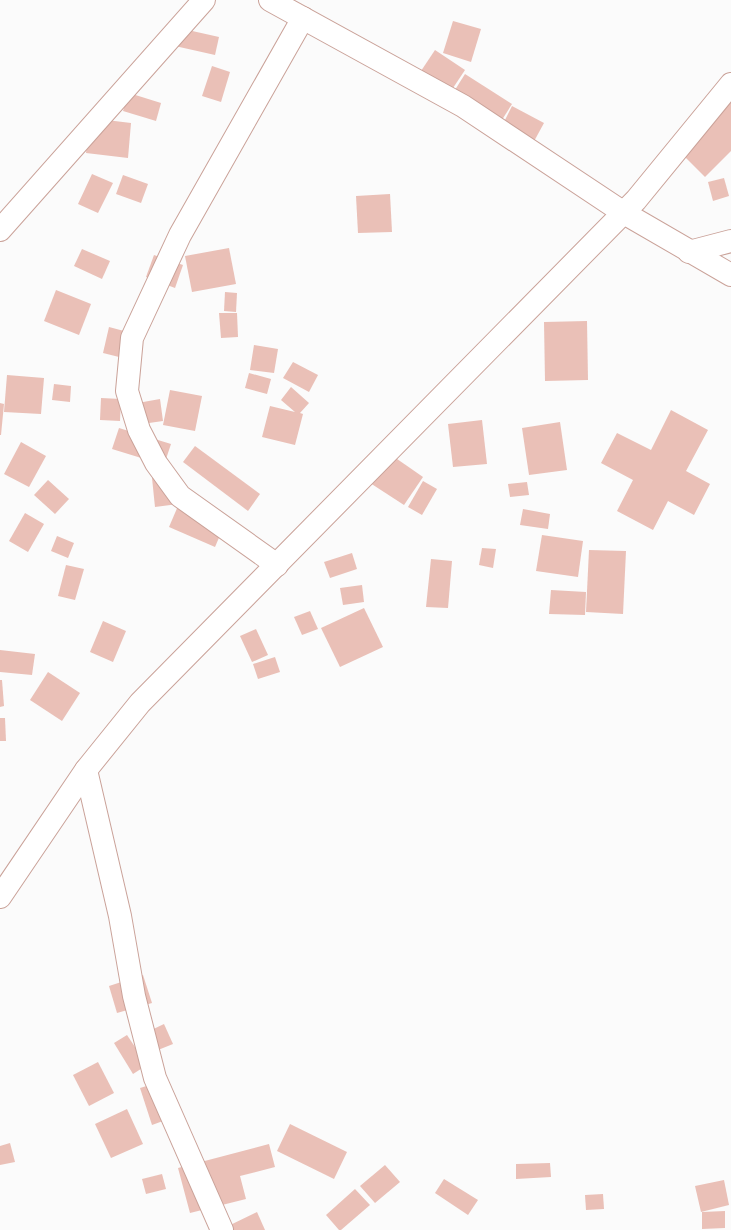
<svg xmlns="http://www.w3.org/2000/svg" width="731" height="1230" viewBox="0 0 731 1230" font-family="'Sofia Sans Condensed',sans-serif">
<rect width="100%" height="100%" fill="#fbfbfb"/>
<g fill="#eac0b7">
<path d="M 453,21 L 481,29 L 471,62 L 443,53 Z"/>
<path d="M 179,28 L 219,37 L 215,55 L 175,46 Z"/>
<path d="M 435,50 L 465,70 L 449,94 L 419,74 Z"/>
<path d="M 212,66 L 230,72 L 221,102 L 202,96 Z"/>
<path d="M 465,74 L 512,104 L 500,123 L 453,93 Z"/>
<path d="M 129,93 L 161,103 L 156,121 L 123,111 Z"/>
<path d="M 731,95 L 731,151 L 705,177 L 677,149 Z"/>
<path d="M 512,106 L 544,123 L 532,145 L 501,128 Z"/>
<path d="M 90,118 L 131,123 L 128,158 L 86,153 Z"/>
<path d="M 92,174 L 113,183 L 98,213 L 78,204 Z"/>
<path d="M 123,175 L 148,184 L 141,203 L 116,194 Z"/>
<path d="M 724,178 L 729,196 L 713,201 L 708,182 Z"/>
<path d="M 390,194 L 392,232 L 358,233 L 356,196 Z"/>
<path d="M 229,248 L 236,284 L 192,292 L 185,256 Z"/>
<path d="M 82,249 L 110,261 L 102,279 L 74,266 Z"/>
<path d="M 154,255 L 183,265 L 175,288 L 146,277 Z"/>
<path d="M 56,290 L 91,304 L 79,335 L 44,321 Z"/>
<path d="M 225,292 L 237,293 L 236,312 L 224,311 Z"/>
<path d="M 219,313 L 237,313 L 238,337 L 221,338 Z"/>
<path d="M 587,321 L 588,380 L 545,381 L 544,322 Z"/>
<path d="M 109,327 L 124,331 L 119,357 L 103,353 Z"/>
<path d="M 254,345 L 278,349 L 274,373 L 250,370 Z"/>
<path d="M 293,362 L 318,375 L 309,392 L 283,378 Z"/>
<path d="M 249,373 L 271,379 L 267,394 L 245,388 Z"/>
<path d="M 7,375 L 44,378 L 41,414 L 4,412 Z"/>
<path d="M 54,384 L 71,386 L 70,402 L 52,400 Z"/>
<path d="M 291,387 L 309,403 L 300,413 L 303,414 L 295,445 L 262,437 L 270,406 L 295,412 L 281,400 Z"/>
<path d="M 170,390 L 202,396 L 195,431 L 163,425 Z"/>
<path d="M 101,398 L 121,399 L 120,421 L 100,420 Z"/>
<path d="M 160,399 L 163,421 L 135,425 L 132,404 Z"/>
<path d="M 0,403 L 4,404 L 1,435 L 0,435 Z"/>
<path d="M 671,410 L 708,430 L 686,471 L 710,484 L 694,515 L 668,501 L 653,530 L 617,511 L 633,480 L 601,463 L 617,433 L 651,450 Z"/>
<path d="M 482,420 L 487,464 L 453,467 L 448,424 Z"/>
<path d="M 560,422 L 567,470 L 529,475 L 522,428 Z"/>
<path d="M 119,428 L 171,444 L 164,465 L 112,449 Z"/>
<path d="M 21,442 L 46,456 L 29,487 L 4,474 Z"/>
<path d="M 195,446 L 260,494 L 248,511 L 183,462 Z"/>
<path d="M 387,452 L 423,477 L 404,505 L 367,481 Z"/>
<path d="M 174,475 L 178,504 L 155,507 L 152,478 Z"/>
<path d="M 48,480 L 69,499 L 55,514 L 34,495 Z"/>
<path d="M 423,481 L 437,489 L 422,515 L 408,507 Z"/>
<path d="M 527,482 L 529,495 L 510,497 L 508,484 Z"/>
<path d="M 178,506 L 224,526 L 215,547 L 169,527 Z"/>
<path d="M 523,509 L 550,514 L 548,529 L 520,525 Z"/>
<path d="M 25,513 L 44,524 L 28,552 L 9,541 Z"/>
<path d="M 542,535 L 583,541 L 578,577 L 536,571 Z"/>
<path d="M 57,536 L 74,543 L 68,558 L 51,551 Z"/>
<path d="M 482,548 L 496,549 L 493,568 L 479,565 Z"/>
<path d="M 589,550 L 626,551 L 623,614 L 586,612 Z"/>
<path d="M 352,553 L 357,569 L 330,578 L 324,562 Z"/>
<path d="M 431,559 L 452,561 L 448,608 L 426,607 Z"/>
<path d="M 66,565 L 84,569 L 75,600 L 58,596 Z"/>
<path d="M 362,585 L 364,602 L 343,605 L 340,588 Z"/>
<path d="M 551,590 L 586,592 L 585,615 L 549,614 Z"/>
<path d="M 364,608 L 383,647 L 340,667 L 321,628 Z"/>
<path d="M 310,611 L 318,629 L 302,635 L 294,617 Z"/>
<path d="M 103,621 L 126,631 L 113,662 L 90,652 Z"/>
<path d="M 256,629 L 268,655 L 252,662 L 240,636 Z"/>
<path d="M 0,650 L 35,654 L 32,675 L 0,672 Z"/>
<path d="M 275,657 L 280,672 L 258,679 L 253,664 Z"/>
<path d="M 48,672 L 80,693 L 62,721 L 30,700 Z"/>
<path d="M 0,680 L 2,680 L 4,706 L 0,707 Z"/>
<path d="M 0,718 L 5,718 L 6,741 L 0,741 Z"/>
<path d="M 143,975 L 152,1003 L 117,1013 L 109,986 Z"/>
<path d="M 164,1024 L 173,1044 L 153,1052 L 145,1033 Z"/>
<path d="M 127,1035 L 147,1065 L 133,1074 L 114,1043 Z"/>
<path d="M 98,1062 L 114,1093 L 89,1106 L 73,1075 Z"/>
<path d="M 163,1081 L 174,1117 L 152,1125 L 140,1088 Z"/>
<path d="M 127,1109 L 143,1144 L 111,1158 L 95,1124 Z"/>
<path d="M 290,1124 L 347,1152 L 334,1179 L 277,1151 Z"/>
<path d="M 10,1143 L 15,1162 L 0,1165 L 0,1146 Z"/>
<path d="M 269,1144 L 275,1167 L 240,1176 L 246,1199 L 190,1213 L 178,1168 Z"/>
<path d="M 550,1163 L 551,1177 L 516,1179 L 516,1164 Z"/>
<path d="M 385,1165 L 400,1182 L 375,1203 L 360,1186 Z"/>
<path d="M 162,1174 L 166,1189 L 146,1194 L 142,1179 Z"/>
<path d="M 444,1179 L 478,1200 L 468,1215 L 435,1193 Z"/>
<path d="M 724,1180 L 729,1205 L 701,1212 L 695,1186 Z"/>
<path d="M 355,1189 L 370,1205 L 341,1230 L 339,1230 L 326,1215 Z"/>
<path d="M 603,1194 L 604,1209 L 586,1210 L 585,1195 Z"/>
<path d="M 725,1211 L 725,1228 L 702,1229 L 702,1212 Z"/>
<path d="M 257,1212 L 265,1230 L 225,1230 L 224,1228 Z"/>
</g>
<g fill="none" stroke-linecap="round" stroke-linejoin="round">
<defs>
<g id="street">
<path d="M 270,0 L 463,106 L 624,213 L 731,275"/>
<path d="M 0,230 L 204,0"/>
<path d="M 689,252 L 731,241"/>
<path d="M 277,565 L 180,496 L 156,463 L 139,430 L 127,391 L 132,338 L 180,235 L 303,18"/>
<path d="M 86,770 L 120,916 L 134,996 L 155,1078 L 222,1230"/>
<path d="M 0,897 L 86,770 L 140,703 L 636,200 L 731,84"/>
</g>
</defs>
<use href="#street" stroke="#caa299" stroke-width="24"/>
<use href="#street" stroke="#fff" stroke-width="22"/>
</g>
</svg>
